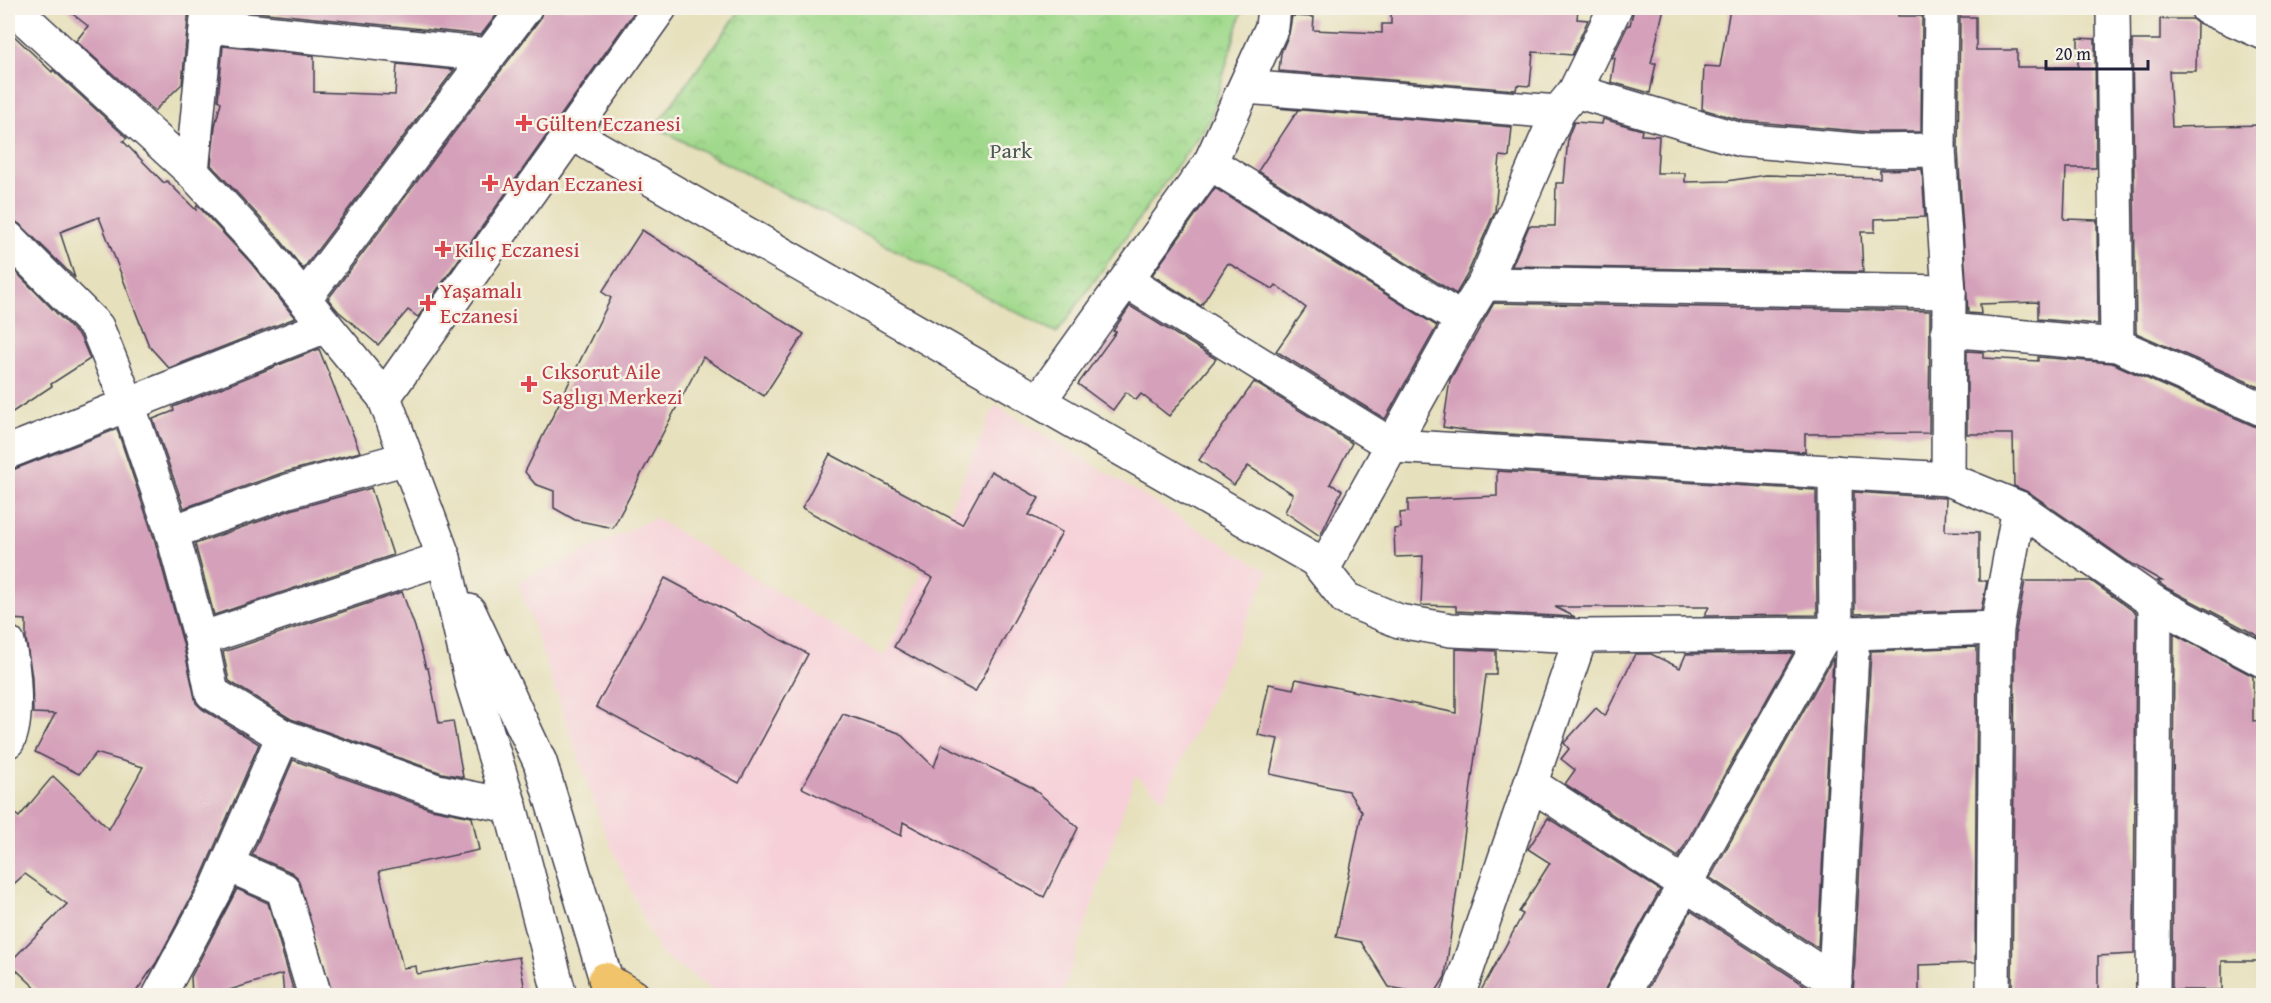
<svg xmlns="http://www.w3.org/2000/svg" width="2271" height="1003" viewBox="0 0 2271 1003" font-family="'Gentium Book Plus',serif">
<defs>
<pattern id="park-crowns" width="20" height="18" patternUnits="userSpaceOnUse" patternTransform="scale(1.5)"><rect width="20" height="18" fill="#a0d98c"/><path d="M2 6a3 3 0 1 1 6 0M12 15a3 3 0 1 1 6 0" fill="none" stroke="#8aba7a"/></pattern>
</defs>
<rect width="100%" height="100%" fill="#f7f3e8"/>
<filter id="ink" filterUnits="userSpaceOnUse"><feTurbulence type="fractalNoise" baseFrequency=".0167" numOctaves="2"/><feDisplacementMap in="SourceGraphic" scale="12" xChannelSelector="R" yChannelSelector="G"/><feConvolveMatrix kernelMatrix="1 2 1 2 8 2 1 2 1" color-interpolation-filters="sRGB"/></filter>
<filter id="wash" filterUnits="userSpaceOnUse"><feTurbulence type="fractalNoise" baseFrequency=".008" numOctaves="4" result="noise"/><feDisplacementMap in="SourceGraphic" scale="24" xChannelSelector="R" yChannelSelector="G"/><feGaussianBlur stdDeviation="1.35" result="paint"/><feColorMatrix in="noise" values="0 0 0 0 0 0 0 0 0 0 0 0 0 0 0 0 0 1.4 0 .05"/><feComposite in="paint" operator="in"/></filter>
<g filter="url(#wash)">
<rect width="100%" height="100%" fill="#e6e0bc"/>
<path fill="#f6cfd8" d="M 995,405 L 1269,572 L 1164,799 L 1135,775 L 1062,996 L 722,995 L 660,954 L 605,833 L 518,582 L 655,518 L 885,657 Z"/>
<path fill="url(#park-crowns)" stroke="#617e64" stroke-width="1.5" d="M 742,8 L 1243,8 L 1210,120 L 1057,333 L 655,127 Z"/>
<g id="blocks">
<g fill="#d5a1ba">
<path d="M 65,8 L 189,8 L 182,84 L 154,111 L 76,41 L 88,26 Z"/>
<path d="M 226,8 L 502,8 L 481,35 L 227,9 Z"/>
<path d="M 543,8 L 637,8 L 418,317 L 408,310 L 378,345 L 338,311 L 328,299 L 540,19 Z"/>
<path d="M 1391,8 L 1578,8 L 1577,19 L 1588,20 L 1572,55 L 1533,52 L 1530,86 L 1517,85 L 1516,90 L 1279,71 L 1281,53 L 1289,34 L 1292,16 L 1314,17 L 1313,30 L 1382,33 L 1382,24 L 1391,24 Z"/>
<path d="M 1634,8 L 1664,8 L 1651,63 L 1656,63 L 1650,93 L 1611,82 L 1615,58 L 1612,58 L 1628,25 L 1630,25 Z"/>
<path d="M 1730,8 L 1899,8 L 1898,16 L 1922,16 L 1921,132 L 1868,132 L 1744,121 L 1702,109 L 1704,66 L 1720,67 Z"/>
<path d="M 1960,17 L 1976,17 L 1976,50 L 2017,50 L 2017,67 L 2078,67 L 2078,38 L 2095,39 L 2096,168 L 2066,168 L 2064,219 L 2097,220 L 2098,324 L 2038,319 L 2038,302 L 1980,304 L 1981,314 L 1968,313 L 1958,149 Z"/>
<path d="M 2160,19 L 2192,19 L 2197,23 L 2196,71 L 2169,71 L 2172,127 L 2264,125 L 2264,389 L 2136,333 L 2132,40 L 2160,40 Z"/>
<path d="M 8,30 L 52,72 L 53,70 L 127,138 L 123,141 L 164,183 L 167,181 L 196,210 L 197,205 L 250,262 L 295,318 L 169,368 L 149,346 L 99,217 L 60,232 L 75,278 L 21,225 L 13,220 L 8,220 Z"/>
<path d="M 223,46 L 314,56 L 314,92 L 395,95 L 397,64 L 454,70 L 303,269 L 278,237 L 211,165 L 215,126 L 221,102 L 218,100 Z"/>
<path d="M 1277,108 L 1512,127 L 1509,157 L 1500,156 L 1495,211 L 1467,275 L 1456,294 L 1258,171 L 1298,110 Z"/>
<path d="M 1603,119 L 1642,130 L 1641,135 L 1659,136 L 1657,173 L 1685,173 L 1685,182 L 1727,181 L 1766,175 L 1880,178 L 1880,170 L 1922,169 L 1925,217 L 1875,219 L 1875,232 L 1861,232 L 1863,272 L 1512,266 L 1529,226 L 1555,226 L 1556,183 L 1564,183 L 1568,137 L 1574,122 L 1602,124 Z"/>
<path d="M 1215,188 L 1437,326 L 1385,419 L 1276,351 L 1306,308 L 1276,285 L 1273,289 L 1228,263 L 1201,306 L 1152,275 Z"/>
<path d="M 642,230 L 804,334 L 764,396 L 703,357 L 613,528 L 575,520 L 554,508 L 554,491 L 535,484 L 525,472 L 611,298 L 602,292 Z"/>
<path d="M 8,264 L 81,338 L 90,359 L 51,384 L 52,386 L 8,415 Z"/>
<path d="M 1494,303 L 1930,311 L 1929,433 L 1805,434 L 1805,452 L 1476,432 L 1443,427 L 1450,380 Z"/>
<path d="M 1130,306 L 1216,359 L 1169,416 L 1141,394 L 1136,400 L 1126,392 L 1113,410 L 1078,384 L 1116,332 L 1113,331 Z"/>
<path d="M 319,349 L 360,452 L 282,473 L 184,508 L 153,419 L 174,411 L 173,407 Z"/>
<path d="M 1967,351 L 1983,352 L 1983,358 L 2038,361 L 2038,357 L 2112,363 L 2256,427 L 2264,428 L 2264,639 L 2165,587 L 2157,581 L 2162,581 L 2129,562 L 2030,493 L 2014,486 L 2013,434 L 1967,434 Z"/>
<path d="M 1254,382 L 1352,443 L 1330,484 L 1342,490 L 1320,536 L 1285,512 L 1293,494 L 1248,466 L 1234,485 L 1199,460 Z"/>
<path d="M 117,429 L 154,538 L 183,643 L 196,703 L 202,709 L 259,744 L 199,882 L 156,963 L 133,996 L 44,996 L 9,963 L 67,904 L 25,874 L 8,889 L 8,808 L 19,817 L 53,776 L 109,829 L 143,767 L 96,753 L 79,774 L 35,752 L 55,714 L 33,713 L 32,677 L 26,639 L 26,620 L 10,619 L 11,559 L 8,560 L 8,470 L 15,469 Z"/>
<path d="M 830,454 L 962,524 L 991,471 L 1039,498 L 1029,515 L 1062,532 L 975,692 L 894,647 L 933,578 L 802,508 Z"/>
<path d="M 1497,471 L 1816,490 L 1817,615 L 1704,616 L 1709,607 L 1555,607 L 1575,617 L 1456,611 L 1456,606 L 1421,605 L 1423,556 L 1395,557 L 1394,529 L 1401,528 L 1400,513 L 1408,512 L 1408,500 L 1497,496 Z"/>
<path d="M 371,488 L 393,555 L 214,615 L 195,544 L 294,509 Z"/>
<path d="M 1854,492 L 1946,498 L 1945,531 L 1979,532 L 1979,581 L 1987,581 L 1981,610 L 1855,614 Z"/>
<path d="M 665,578 L 808,654 L 739,783 L 596,707 Z"/>
<path d="M 2025,581 L 2091,581 L 2136,613 L 2134,954 L 2098,956 L 2098,996 L 2012,996 L 2015,652 L 2016,630 Z"/>
<path d="M 402,592 L 415,627 L 426,668 L 428,668 L 439,723 L 453,721 L 463,777 L 442,773 L 291,719 L 229,681 L 223,652 Z"/>
<path d="M 2174,634 L 2253,676 L 2253,721 L 2264,720 L 2264,961 L 2222,961 L 2222,990 L 2172,990 Z"/>
<path d="M 1977,647 L 1975,963 L 1919,965 L 1919,996 L 1853,996 L 1871,651 Z"/>
<path d="M 1456,649 L 1496,651 L 1496,675 L 1486,675 L 1445,977 L 1434,995 L 1389,987 L 1361,942 L 1336,937 L 1362,812 L 1348,791 L 1270,774 L 1278,739 L 1258,735 L 1269,684 L 1293,689 L 1296,679 L 1456,713 Z"/>
<path d="M 1793,653 L 1678,857 L 1565,784 L 1575,770 L 1561,759 L 1569,749 L 1564,743 L 1596,708 L 1605,716 L 1635,654 L 1651,654 L 1680,668 L 1686,654 Z"/>
<path d="M 1833,658 L 1818,948 L 1710,878 Z"/>
<path d="M 843,714 L 899,733 L 934,767 L 942,744 L 1031,787 L 1059,810 L 1078,828 L 1044,897 L 903,822 L 901,836 L 802,788 Z"/>
<path d="M 293,760 L 431,809 L 472,817 L 479,850 L 379,871 L 403,968 L 416,966 L 417,974 L 519,957 L 526,996 L 333,996 L 297,877 L 291,872 L 252,855 Z"/>
<path d="M 1548,818 L 1660,890 L 1606,987 L 1603,996 L 1478,996 L 1523,914 L 1519,912 L 1550,863 L 1528,849 Z"/>
<path d="M 237,889 L 268,903 L 295,996 L 284,996 L 282,974 L 210,996 L 192,996 L 191,977 Z"/>
<path d="M 1691,911 L 1815,992 L 1815,996 L 1644,996 Z"/>
</g>
</g>
</g>
<g filter="url(#ink)">
<use href="#blocks" fill-opacity="0" stroke="#3f3e4e" stroke-width="1.5"/>
<g fill="none" stroke-linecap="round" stroke-linejoin="round">
<defs>
<g id="minor">
<path d="M 13,8 L 192,172 L 264,250 L 384,397 L 444,558 L 472,683 L 510,806 L 560,996"/>
<path d="M 1941,8 L 1939,150 L 1949,292 L 1948,479 L 2019,508 L 2155,603 L 2264,661"/>
<path d="M 2113,8 L 2117,345"/>
<path d="M 2207,8 L 2264,33"/>
<path d="M 207,26 L 489,55"/>
<path d="M 1245,87 L 1558,112"/>
<path d="M 1575,91 L 1741,140 L 1867,151 L 1939,150"/>
<path d="M 571,133 L 1315,560 L 1346,599 L 1399,621 L 1451,630 L 1581,636 L 1825,634 L 1997,628"/>
<path d="M 1210,163 L 1462,320"/>
<path d="M 192,172 L 208,8"/>
<path d="M 8,238 L 97,327 L 128,404 L 172,532 L 201,639 L 444,558"/>
<path d="M 1126,281 L 1393,446 L 1948,479"/>
<path d="M 1484,284 L 1949,292"/>
<path d="M 304,299 L 525,8"/>
<path d="M 1948,330 L 2117,345 L 2264,410"/>
<path d="M 384,397 L 660,8"/>
<path d="M 1039,401 L 1210,163 L 1272,27 L 1274,8"/>
<path d="M 8,452 L 326,326"/>
<path d="M 1835,472 L 1836,634"/>
<path d="M 172,532 L 288,491 L 407,458"/>
<path d="M 1323,569 L 1462,320 L 1484,284 L 1558,112 L 1575,91 L 1615,8"/>
<path d="M 469,611 L 540,762 L 611,996"/>
<path d="M 201,639 L 212,693 L 283,736 L 437,791 L 510,806"/>
<path d="M 8,643 C 14,666 19,720 8,741"/>
<path d="M 1531,784 L 1835,982"/>
<path d="M 228,865 L 283,889 L 315,996"/>
<path d="M 159,996 L 216,890 L 283,736"/>
<path d="M 1458,996 L 1581,636"/>
<path d="M 1622,996 L 1825,634"/>
<path d="M 1834,996 L 1853,633"/>
<path d="M 1993,996 L 1996,652 L 1997,628 L 2019,508"/>
<path d="M 2153,996 L 2155,603"/>
</g>
<path id="major" d="M 605,979 L 633,996"/>
</defs>
<use href="#minor" stroke="#3f3e4e" stroke-width="36"/>
<use href="#major" stroke="#3f3e4e" stroke-width="36"/>
<use href="#minor" stroke="#fff" stroke-width="33"/>
<use href="#major" stroke="#f1c36a" stroke-width="33"/>
</g>
</g>
<g fill="#e0444e" stroke="#f7f3e8" stroke-width="2">
<path d="M521 114h6v6h6v6h-6v6h-6v-6h-6v-6h6z"/>
<path d="M487 174h6v6h6v6h-6v6h-6v-6h-6v-6h6z"/>
<path d="M440 240h6v6h6v6h-6v6h-6v-6h-6v-6h6z"/>
<path d="M425 294h6v6h6v6h-6v6h-6v-6h-6v-6h6z"/>
<path d="M526 375h6v6h6v6h-6v6h-6v-6h-6v-6h6z"/>
</g>
<g text-anchor="middle" stroke-width="5" stroke-linejoin="round" paint-order="stroke">
<g font-size="22" fill="#be3a42" stroke="#f7f3e8" text-anchor="start">
<text x="536" y="131">Gülten Eczanesi</text>
<text x="502" y="191">Aydan Eczanesi</text>
<text x="455" y="257">Kılıç Eczanesi</text>
<text x="440" y="298">Yaşamalı<tspan x="440" dy="25">Eczanesi</tspan></text>
<text x="542" y="379">Cıksorut Aile<tspan x="542" dy="25">Saglıgı Merkezi</tspan></text>
</g>
<g font-size="22" fill="#485953" stroke="#f7f3e8">
<text x="1011" y="158">Park</text>
</g>
</g>
<rect width="2271" height="1003" fill="none" stroke="#f7f3e8" stroke-width="30"/>
<path d="M2046 60v9h102v-9" fill="none" stroke="#22223b" stroke-width="3"/>
<text x="2055" y="60" font-size="18" fill="#22223b" stroke="#f7f3e8" stroke-width="4.5" paint-order="stroke">20 m</text>
</svg>
